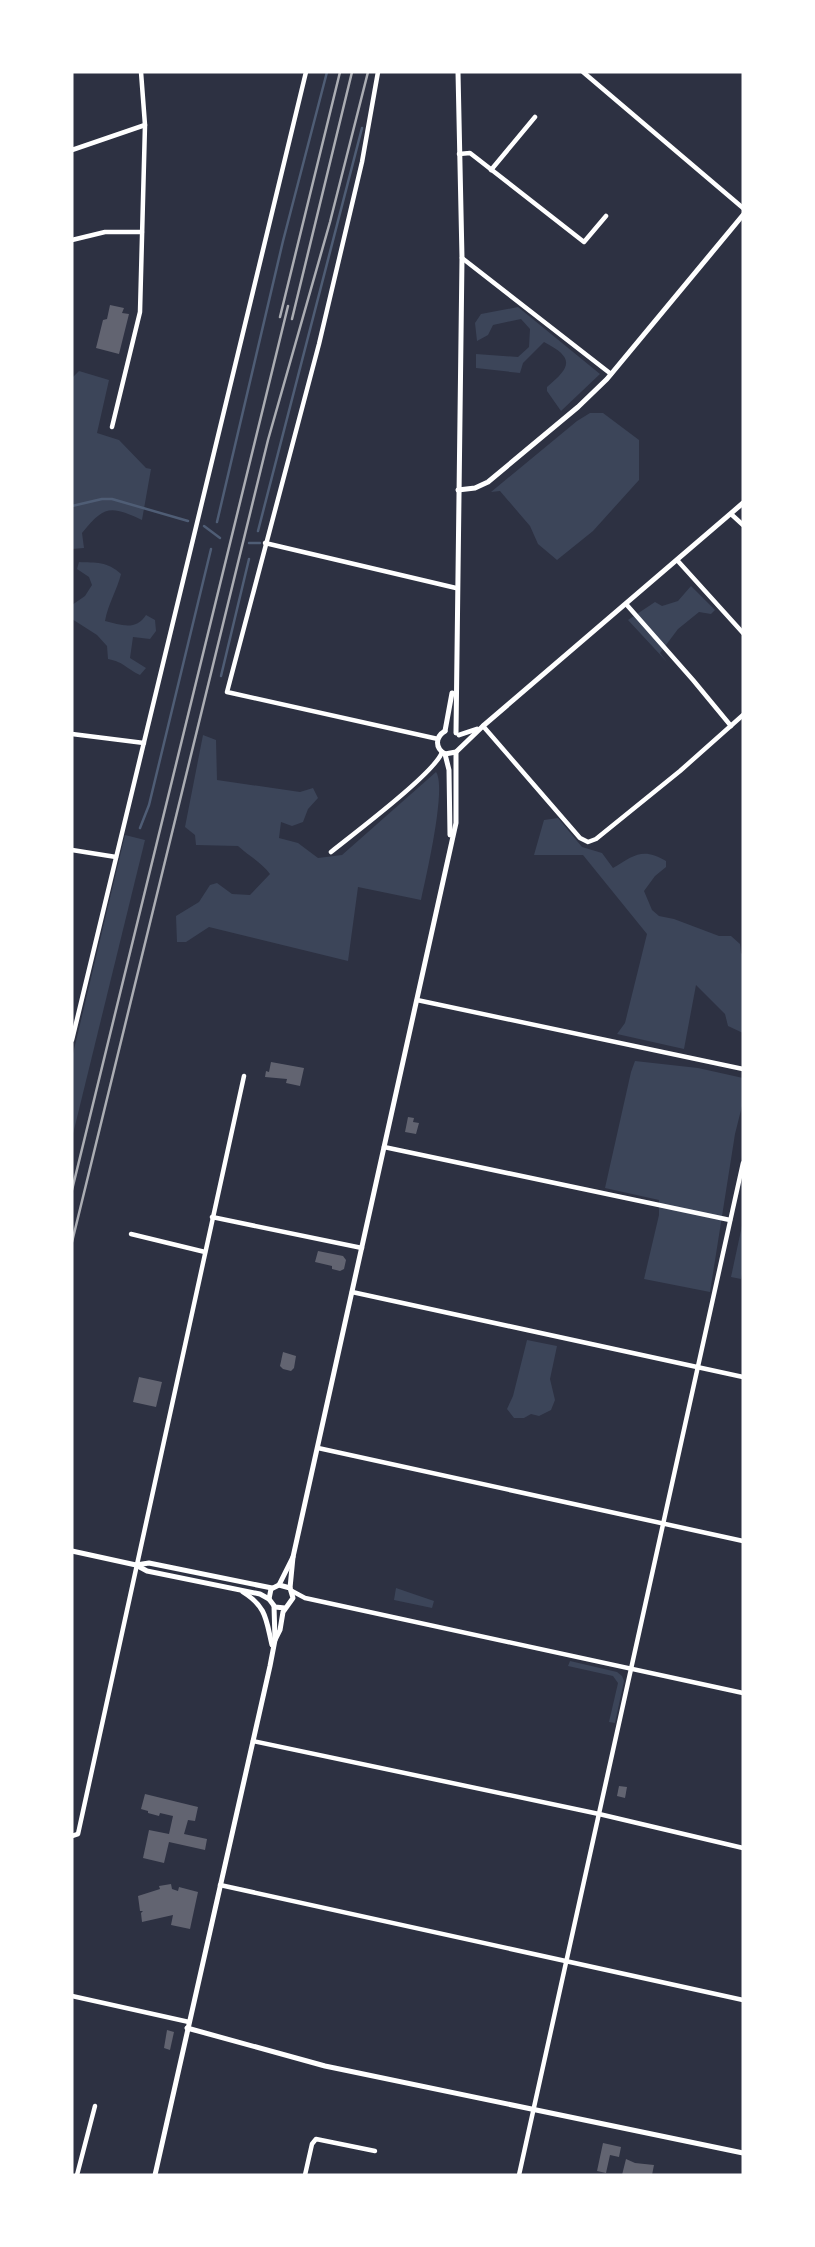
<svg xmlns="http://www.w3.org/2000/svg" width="815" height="2247" viewBox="0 0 815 2247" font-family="Raleway,sans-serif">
<rect width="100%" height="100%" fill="#2d3142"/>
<g fill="#3c4559">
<path d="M 518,307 L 600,374 L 561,411 L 547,391 L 547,387 C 571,367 575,358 544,342 L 523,363 L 520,373 L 476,368 L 476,354 L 518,357 L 529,347 L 530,329 L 521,319 L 493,325 L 488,335 L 477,341 L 475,323 L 481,314 Z"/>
<path d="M 79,371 L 109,380 L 97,433 L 119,440 L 146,468 L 151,469 L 142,520 C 110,505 104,506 82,533 L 84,548 L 72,549 L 72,378 Z"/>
<path d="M 590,413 L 603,413 L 639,440 L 639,480 L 593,531 L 557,560 L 538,544 L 530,526 L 500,491 L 491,492 L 577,421 Z"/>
<path d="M 79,562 C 96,563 107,561 121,574 C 117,590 108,604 105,621 C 121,625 136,631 146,615 L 155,620 L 156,631 L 150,639 L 133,637 L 130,658 L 146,668 L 140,675 C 125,668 126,663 108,659 L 107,646 L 97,635 L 72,619 L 72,605 L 85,596 L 92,585 L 89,577 L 77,569 Z"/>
<path d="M 691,586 L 715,610 L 711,614 L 699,612 L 678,629 L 660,653 L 667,662 L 628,620 L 655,602 L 662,606 L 678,601 Z"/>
<path d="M 203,735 L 216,740 L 217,780 L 300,792 L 313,788 L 318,798 L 308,809 L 303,822 L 292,826 L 281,822 L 279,838 L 298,843 L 318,858 L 342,855 L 436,772 C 447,787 426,877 421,900 L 358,887 L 348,961 L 209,927 L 186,942 L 177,942 L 176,916 L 199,902 L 210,885 L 217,883 L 232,894 L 250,895 L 270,874 C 262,863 249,856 238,846 L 196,845 L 195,835 L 185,827 Z"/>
<path d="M 558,818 L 582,847 L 602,853 L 613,868 C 634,855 643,847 666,861 L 666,867 L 655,876 L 644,891 L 652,910 L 659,916 L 674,919 L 719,936 L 731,936 L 740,944 L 741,953 L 743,955 L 743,1033 L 728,1026 L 725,1014 L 696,985 L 684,1049 L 617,1034 L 625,1023 L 647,934 L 583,855 L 534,855 L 544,820 Z"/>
<path d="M 125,835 L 145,840 L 72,1138 L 72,1058 Z"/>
<path d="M 635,1061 L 698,1068 L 743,1078 L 743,1102 L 735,1134 L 710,1292 L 644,1279 L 659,1215 L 659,1200 L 605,1188 L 631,1072 Z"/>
<path d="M 743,1221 L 743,1269 L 741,1279 L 731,1277 Z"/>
<path d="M 527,1340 L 557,1346 L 550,1379 L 555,1400 L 551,1410 L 539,1416 L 531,1414 L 524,1418 L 514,1418 L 507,1409 L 513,1396 Z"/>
<path d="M 396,1588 L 434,1601 L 432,1608 L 394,1600 Z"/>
<path d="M 570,1661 L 617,1672 L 622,1676 L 624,1681 L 615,1723 L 609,1722 L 618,1683 L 613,1676 L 568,1666 Z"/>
</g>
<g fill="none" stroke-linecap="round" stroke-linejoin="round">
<g stroke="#4f5d75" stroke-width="2.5">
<path d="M 72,506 L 102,499 L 112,499 L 188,521"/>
<path d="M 217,522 L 283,241 L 327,72"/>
<path d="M 204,526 L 220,538"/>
<path d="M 258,531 L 362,128"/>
<path d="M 249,543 L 260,543"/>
<path d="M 221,676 L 249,559"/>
<path d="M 140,828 L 149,805 L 211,549"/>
</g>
</g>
<g fill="#626471">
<path d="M 110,305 L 124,308 L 122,313 L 129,314 L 119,354 L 96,348 L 103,320 L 107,319 Z"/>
<path d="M 271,1062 L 304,1068 L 300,1086 L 286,1083 L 287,1079 L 265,1077 L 266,1071 L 269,1072 Z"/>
<path d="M 408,1117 L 414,1118 L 413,1122 L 419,1123 L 416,1134 L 405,1132 Z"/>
<path d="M 318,1251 L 343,1256 L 346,1260 L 344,1269 L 340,1271 L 332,1269 L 332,1266 L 315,1262 Z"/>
<path d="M 283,1352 L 296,1356 L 294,1368 L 291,1371 L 283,1369 L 280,1366 Z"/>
<path d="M 139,1377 L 162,1382 L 156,1407 L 133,1402 Z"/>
<path d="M 619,1786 L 627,1787 L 625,1798 L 617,1796 Z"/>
<path d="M 145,1794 L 198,1807 L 195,1821 L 188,1820 L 184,1834 L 207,1839 L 205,1850 L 169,1842 L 164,1863 L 143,1858 L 149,1830 L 169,1834 L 173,1816 L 160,1813 L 159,1816 L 148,1813 L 148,1811 L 141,1809 Z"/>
<path d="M 171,1884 L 172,1889 L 178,1891 L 179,1887 L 198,1892 L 190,1929 L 171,1925 L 173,1915 L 142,1922 L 141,1913 L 143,1911 L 140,1911 L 138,1896 L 160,1889 L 159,1886 Z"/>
<path d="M 167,2030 L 174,2032 L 170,2050 L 164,2048 Z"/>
<path d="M 603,2143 L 621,2147 L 619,2157 L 610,2155 L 606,2173 L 597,2171 Z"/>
<path d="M 626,2159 L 635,2163 L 654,2165 L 652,2175 L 622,2175 Z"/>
</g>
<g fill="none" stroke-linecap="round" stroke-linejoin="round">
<g stroke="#fff" stroke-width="4.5">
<path d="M 378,72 L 362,162 L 319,344 L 227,692 L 438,739"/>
<path d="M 583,72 L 743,208"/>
<path d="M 72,150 L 145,125"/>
<path d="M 459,154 L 470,153 L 584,242 L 606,216"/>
<path d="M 491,170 L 535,117"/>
<path d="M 72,240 L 105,232 L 142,232"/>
<path d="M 462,258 L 611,374"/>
<path d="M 112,427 L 140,312 L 145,125 L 141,72"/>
<path d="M 731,514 L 743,525"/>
<path d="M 265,543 L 456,588"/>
<path d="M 677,560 L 743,633"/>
<path d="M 626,604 L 693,680 L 731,726"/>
<path d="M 483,726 L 580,838 L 588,842 L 596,839 L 680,771 L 743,715"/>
<path d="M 72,734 L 144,743"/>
<path d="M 72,850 L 116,857"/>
<path d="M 331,852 C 352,835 436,772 442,752"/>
<path d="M 417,1000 L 743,1069"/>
<path d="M 72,1040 L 306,72"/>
<path d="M 384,1147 L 730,1220"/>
<path d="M 212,1217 L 362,1248"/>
<path d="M 131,1234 L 205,1252"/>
<path d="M 352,1292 L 743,1377"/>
<path d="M 318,1448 L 743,1541"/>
<path d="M 292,1591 L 305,1598 L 743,1693"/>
<path d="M 253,1741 L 599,1814 L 743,1848"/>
<path d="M 72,1836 L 78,1834 L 244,1076"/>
<path d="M 220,1885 L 743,2000"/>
<path d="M 72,1996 L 189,2022"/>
<path d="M 77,2175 L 95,2106"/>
<path d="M 305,2175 L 312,2144 L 316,2139 L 375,2151"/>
<path d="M 519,2175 L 743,1163"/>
</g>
<g stroke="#fff" stroke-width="5">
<path d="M 458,490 L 475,488 L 488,482 L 578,407 L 607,379 L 743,215"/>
<path d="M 445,731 L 452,693"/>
<path d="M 456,733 L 462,258 L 458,72"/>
<path d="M 459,735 L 477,729"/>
<path d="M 445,754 L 456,752 L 483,726 L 743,503"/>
<path d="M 445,754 L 449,770 L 450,835"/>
<path d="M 445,754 C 435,748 435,737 445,731"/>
<path d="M 72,1551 L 136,1565 L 147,1571 L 260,1594 L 269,1599"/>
<path d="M 136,1565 L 149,1563 L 272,1588"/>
<path d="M 279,1585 L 293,1557"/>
<path d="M 290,1588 L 293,1557 L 456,823 L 456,752"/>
<path d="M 243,1592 C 267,1607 266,1620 272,1645"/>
<path d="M 275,1640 L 280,1630 L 283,1612 L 293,1598 L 290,1588 L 279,1585 L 271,1589 L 269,1599 L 275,1607 L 285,1608"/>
<path d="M 187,2028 L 325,2066 L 743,2153"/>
<path d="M 155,2175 L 270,1666 L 275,1640 L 274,1606"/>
</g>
<g stroke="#abadb3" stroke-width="2.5">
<path d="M 280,317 L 340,72"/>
<path d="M 292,319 L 352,72"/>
<path d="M 72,1190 L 288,306"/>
<path d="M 72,1242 L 268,440 L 330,222 L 368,72"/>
</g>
</g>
<rect width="815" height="2247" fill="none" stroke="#ffffff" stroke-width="147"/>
</svg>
